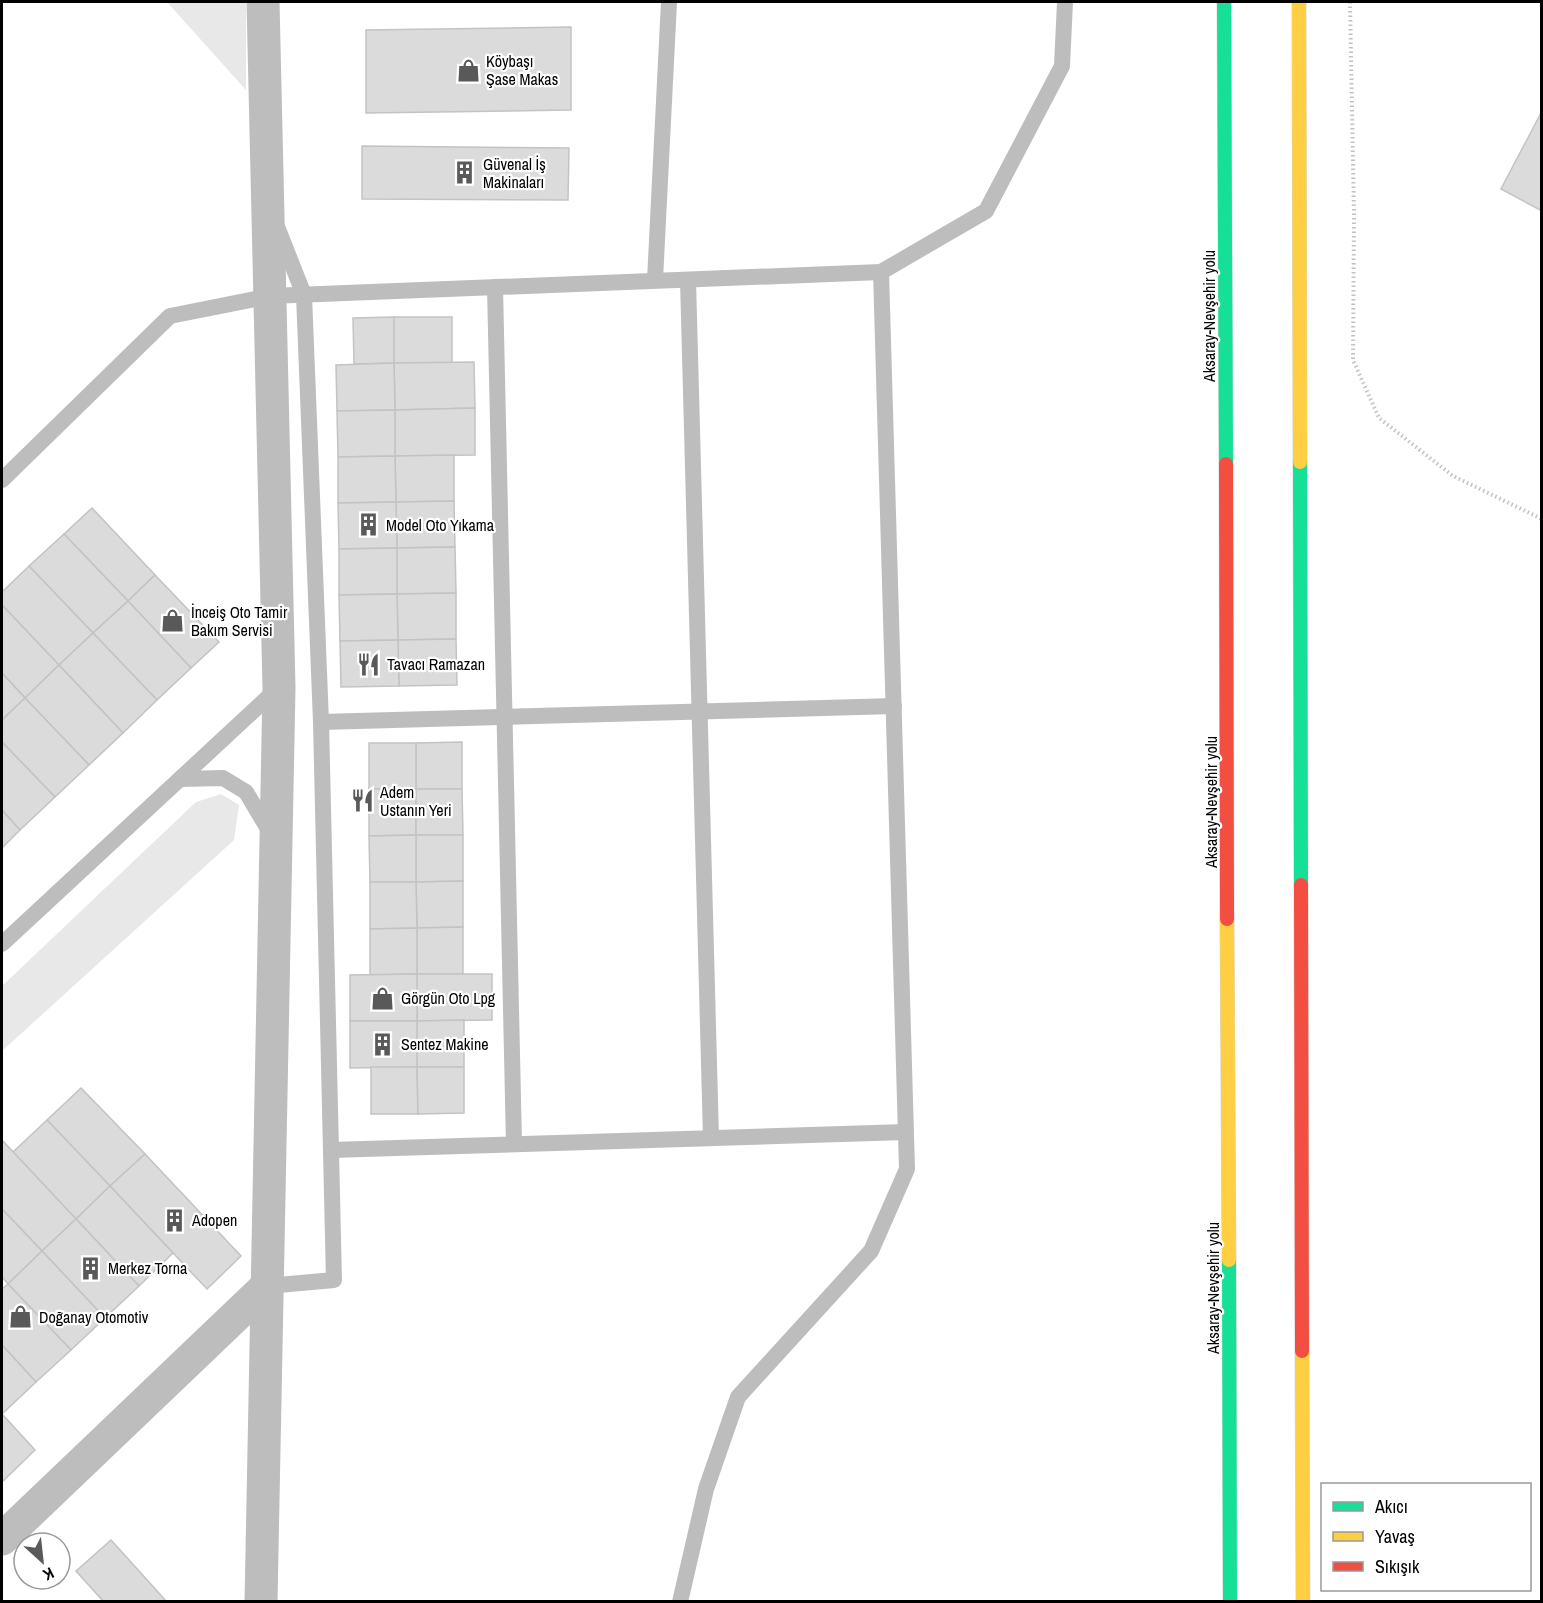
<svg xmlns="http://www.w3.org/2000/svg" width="1543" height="1603" viewBox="0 0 1543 1603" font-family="'Archivo Narrow',sans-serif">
<rect width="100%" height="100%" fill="#fff"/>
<g fill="#e8e8e8">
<path d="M 167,2 L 246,2 L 246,90 Z"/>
<path d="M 221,794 L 239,805 L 234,840 L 2,1051 L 2,986 L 196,802 Z"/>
</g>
<g fill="#dbdbdb" stroke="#c3c3c3" stroke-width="1.5">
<path d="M 571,27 L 571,110 L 366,113 L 366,30 Z"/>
<path d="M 1542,111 L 1542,211 L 1501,189 Z"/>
<path d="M 362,146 L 569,148 L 568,200 L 362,199 Z"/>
<rect x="394" y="317" width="58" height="46"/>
<path d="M 394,317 L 394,363 L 354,364 L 353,318 Z"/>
<path d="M 474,362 L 475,408 L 395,410 L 394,363 Z"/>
<path d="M 394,363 L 395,410 L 337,411 L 336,365 Z"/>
<path d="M 475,408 L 475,455 L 395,456 L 395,410 Z"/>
<path d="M 395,410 L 395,456 L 338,457 L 337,411 Z"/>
<path d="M 454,455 L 454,501 L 396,502 L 395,456 Z"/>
<path d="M 395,456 L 396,502 L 338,503 L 338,457 Z"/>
<path d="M 454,501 L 455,547 L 397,548 L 396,502 Z"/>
<path d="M 396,502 L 397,548 L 339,549 L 338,503 Z"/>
<path d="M 92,508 L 155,575 L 128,601 L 64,534 Z"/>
<path d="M 64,534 L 128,601 L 93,633 L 29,566 Z"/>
<path d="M 455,547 L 456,593 L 397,594 L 397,548 Z"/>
<path d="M 397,548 L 397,594 L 339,595 L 339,549 Z"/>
<path d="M 29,566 L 93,633 L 59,665 L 2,605 L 2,592 Z"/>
<path d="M 155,575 L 219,642 L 191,668 L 128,601 Z"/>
<path d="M 456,593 L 456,639 L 398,640 L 397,594 Z"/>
<path d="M 397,594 L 398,640 L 340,641 L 339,595 Z"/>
<path d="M 128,601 L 191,668 L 157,700 L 93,633 Z"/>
<path d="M 2,605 L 59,665 L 25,698 L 2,673 Z"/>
<path d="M 93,633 L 157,700 L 123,733 L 59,665 Z"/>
<path d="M 456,639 L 457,685 L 399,686 L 398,640 Z"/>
<path d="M 398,640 L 399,686 L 341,687 L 340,641 Z"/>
<path d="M 59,665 L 123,733 L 89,765 L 25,698 Z"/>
<path d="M 2,673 L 25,698 L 2,720 Z"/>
<path d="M 25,698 L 89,765 L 55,797 L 2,742 L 2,720 Z"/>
<path d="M 2,742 L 55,797 L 20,830 L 2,810 Z"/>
<path d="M 462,742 L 462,789 L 416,789 L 416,743 Z"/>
<rect x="369" y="743" width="47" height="46"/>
<path d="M 369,789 L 416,789 L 416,835 L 369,836 Z"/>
<path d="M 416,789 L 462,789 L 463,835 L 416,835 Z"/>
<path d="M 2,810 L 20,830 L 2,848 Z"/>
<path d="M 416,835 L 463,835 L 463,881 L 416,882 Z"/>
<path d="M 416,835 L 416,882 L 370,882 L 369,836 Z"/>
<path d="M 463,881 L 463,927 L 417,928 L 416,882 Z"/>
<path d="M 370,882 L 416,882 L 417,928 L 370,929 Z"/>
<path d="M 463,927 L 463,974 L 417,974 L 417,928 Z"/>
<path d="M 417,928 L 417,974 L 370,975 L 370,929 Z"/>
<path d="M 417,974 L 492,974 L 492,1020 L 417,1021 Z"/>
<path d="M 417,974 L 417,1021 L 350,1021 L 350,975 Z"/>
<path d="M 464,1020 L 464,1067 L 417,1067 L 417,1021 Z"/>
<path d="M 350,1021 L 417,1021 L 417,1067 L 350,1068 Z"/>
<path d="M 371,1067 L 417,1067 L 418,1114 L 371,1114 Z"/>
<path d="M 417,1067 L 464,1067 L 464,1113 L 418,1114 Z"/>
<path d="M 81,1088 L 145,1154 L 110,1186 L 47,1120 Z"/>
<path d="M 47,1120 L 110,1186 L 76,1219 L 13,1152 Z"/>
<path d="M 2,1140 L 76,1219 L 42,1251 L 2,1209 Z"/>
<path d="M 145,1154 L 241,1256 L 207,1289 L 110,1186 Z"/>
<path d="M 110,1186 L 173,1253 L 139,1286 L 76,1219 Z"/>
<path d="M 2,1209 L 42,1251 L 8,1284 L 2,1277 Z"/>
<path d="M 76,1219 L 139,1286 L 105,1318 L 42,1251 Z"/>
<path d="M 42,1251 L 105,1318 L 71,1350 L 8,1284 Z"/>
<path d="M 8,1284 L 71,1350 L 36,1382 L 2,1345 L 2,1289 Z"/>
<path d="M 2,1345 L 36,1382 L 2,1414 Z"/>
<path d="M 2,1414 L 35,1450 L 2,1482 Z"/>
<path d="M 111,1540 L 167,1602 L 104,1602 L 76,1571 Z"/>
</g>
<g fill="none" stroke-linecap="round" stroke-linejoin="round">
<defs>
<g id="fast">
<path d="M 1224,2 L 1226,464"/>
<path d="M 1300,462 L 1301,885"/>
<path d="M 1229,1260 L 1230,1602"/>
</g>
<g id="slow">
<path d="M 1299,2 L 1300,462"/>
<path d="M 1227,919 L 1229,1260"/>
<path d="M 1302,1351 L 1303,1602"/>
</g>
<g id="jam">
<path d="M 1226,464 L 1227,919"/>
<path d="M 1301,885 L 1302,1351"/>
</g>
</defs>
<use href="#fast" stroke="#dbdbdb" stroke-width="15"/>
<use href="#slow" stroke="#dbdbdb" stroke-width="15"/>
<use href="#jam" stroke="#dbdbdb" stroke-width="15"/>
<path stroke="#c2c2c2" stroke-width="4" stroke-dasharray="1.5 3" stroke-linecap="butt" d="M 1350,2 L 1354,215 L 1353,360 L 1379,418 L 1453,476 L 1542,519"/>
<g stroke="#bdbdbd" stroke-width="16">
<path d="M 655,280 L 669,2"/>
<path d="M 688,280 L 711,1138"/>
<path d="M 495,287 L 514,1144"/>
<path d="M 2,480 L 170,316 L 270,296 L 881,272 L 986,211 L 1062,66 L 1065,2"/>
<path d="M 321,722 L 894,706"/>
<path d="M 180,779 L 223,778 L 246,792 L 271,834"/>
<path d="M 2,944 L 278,688"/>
<path d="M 331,1150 L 906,1132"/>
<path d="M 267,1286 L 334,1280 L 321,722 L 304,295 L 278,229"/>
<path d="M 680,1602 L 706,1489 L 738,1397 L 871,1251 L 907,1169 L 881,272"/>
</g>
<g stroke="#bdbdbd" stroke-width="33">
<path d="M 2,1539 L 267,1286"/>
<path d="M 261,1602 L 279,688 L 263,2"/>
</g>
<use href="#fast" stroke="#16e098" stroke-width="14"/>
<use href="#slow" stroke="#ffcf43" stroke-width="14"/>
<use href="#jam" stroke="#f24e42" stroke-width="14"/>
</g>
<defs>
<symbol id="shop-bare" viewBox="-9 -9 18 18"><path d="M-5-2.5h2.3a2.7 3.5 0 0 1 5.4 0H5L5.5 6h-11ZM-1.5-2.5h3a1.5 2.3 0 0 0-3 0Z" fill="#595959" stroke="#fff" stroke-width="2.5" paint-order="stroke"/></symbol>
<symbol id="building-bare" viewBox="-9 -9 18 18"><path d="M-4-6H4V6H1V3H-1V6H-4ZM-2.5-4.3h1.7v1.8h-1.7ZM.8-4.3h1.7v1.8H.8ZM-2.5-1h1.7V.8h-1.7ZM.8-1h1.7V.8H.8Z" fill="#595959" stroke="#fff" stroke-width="2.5" paint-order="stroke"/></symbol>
<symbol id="restaurant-bare" viewBox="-9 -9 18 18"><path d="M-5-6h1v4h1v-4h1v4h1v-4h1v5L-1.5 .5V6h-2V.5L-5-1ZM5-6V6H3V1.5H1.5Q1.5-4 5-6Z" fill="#595959" stroke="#fff" stroke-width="2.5" paint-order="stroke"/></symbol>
</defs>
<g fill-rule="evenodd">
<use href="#shop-bare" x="452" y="54" width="33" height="33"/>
<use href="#building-bare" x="448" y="156" width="33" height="33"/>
<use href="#building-bare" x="352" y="508" width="33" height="33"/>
<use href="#shop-bare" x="156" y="604" width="33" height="33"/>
<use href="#restaurant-bare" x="352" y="648" width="33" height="33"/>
<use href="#restaurant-bare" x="346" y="784" width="33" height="33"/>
<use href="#shop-bare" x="366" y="982" width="33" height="33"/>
<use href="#building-bare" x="366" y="1028" width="33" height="33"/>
<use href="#building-bare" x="158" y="1204" width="33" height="33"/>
<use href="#building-bare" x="74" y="1252" width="33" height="33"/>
<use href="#shop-bare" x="4" y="1300" width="33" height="33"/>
</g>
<g text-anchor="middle" stroke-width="4.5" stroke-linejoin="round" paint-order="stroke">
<g font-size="16" fill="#000" stroke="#fff" text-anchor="start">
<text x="486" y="67">Köybaşı<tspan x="486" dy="18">Şase Makas</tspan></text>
<text x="483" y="170">Güvenal İş<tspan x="483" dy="18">Makinaları</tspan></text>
<text x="386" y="531">Model Oto Yıkama</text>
<text x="191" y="618">İnceiş Oto Tamir<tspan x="191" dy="18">Bakım Servisi</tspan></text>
<text x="387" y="670">Tavacı Ramazan</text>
<text x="380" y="798">Adem<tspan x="380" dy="18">Ustanın Yeri</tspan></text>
<text x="401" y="1004">Görgün Oto Lpg</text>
<text x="401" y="1050">Sentez Makine</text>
<text x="192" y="1226">Adopen</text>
<text x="108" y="1274">Merkez Torna</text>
<text x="39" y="1323">Doğanay Otomotiv</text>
</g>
<g font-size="16" fill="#000" stroke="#fff">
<text transform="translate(1209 316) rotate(-90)" y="6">Aksaray-Nevşehir yolu</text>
<text transform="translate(1211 802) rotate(-90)" y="6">Aksaray-Nevşehir yolu</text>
<text transform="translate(1213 1288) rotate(-90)" y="6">Aksaray-Nevşehir yolu</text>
</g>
</g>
<rect width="1543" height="1603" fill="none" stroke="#000000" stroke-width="6"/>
<rect x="1321" y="1483" width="210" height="108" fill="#ffffff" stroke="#999999" stroke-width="1.5"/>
<rect x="1333" y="1502" width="30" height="9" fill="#16e098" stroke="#999999" stroke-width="1.5"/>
<text x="1375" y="1513" font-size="18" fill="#000000">Akıcı</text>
<rect x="1333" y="1532" width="30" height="9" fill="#ffcf43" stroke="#999999" stroke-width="1.5"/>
<text x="1375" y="1543" font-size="18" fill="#000000">Yavaş</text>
<rect x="1333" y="1562" width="30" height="9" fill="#f24e42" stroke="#999999" stroke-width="1.5"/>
<text x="1375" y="1573" font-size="18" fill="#000000">Sıkışık</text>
<g transform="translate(42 1561) rotate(153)"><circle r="28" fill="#ffffff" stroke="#999999" stroke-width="1.5"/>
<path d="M0-4.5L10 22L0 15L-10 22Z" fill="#595959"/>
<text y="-9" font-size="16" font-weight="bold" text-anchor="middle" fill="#000000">K</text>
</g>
</svg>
